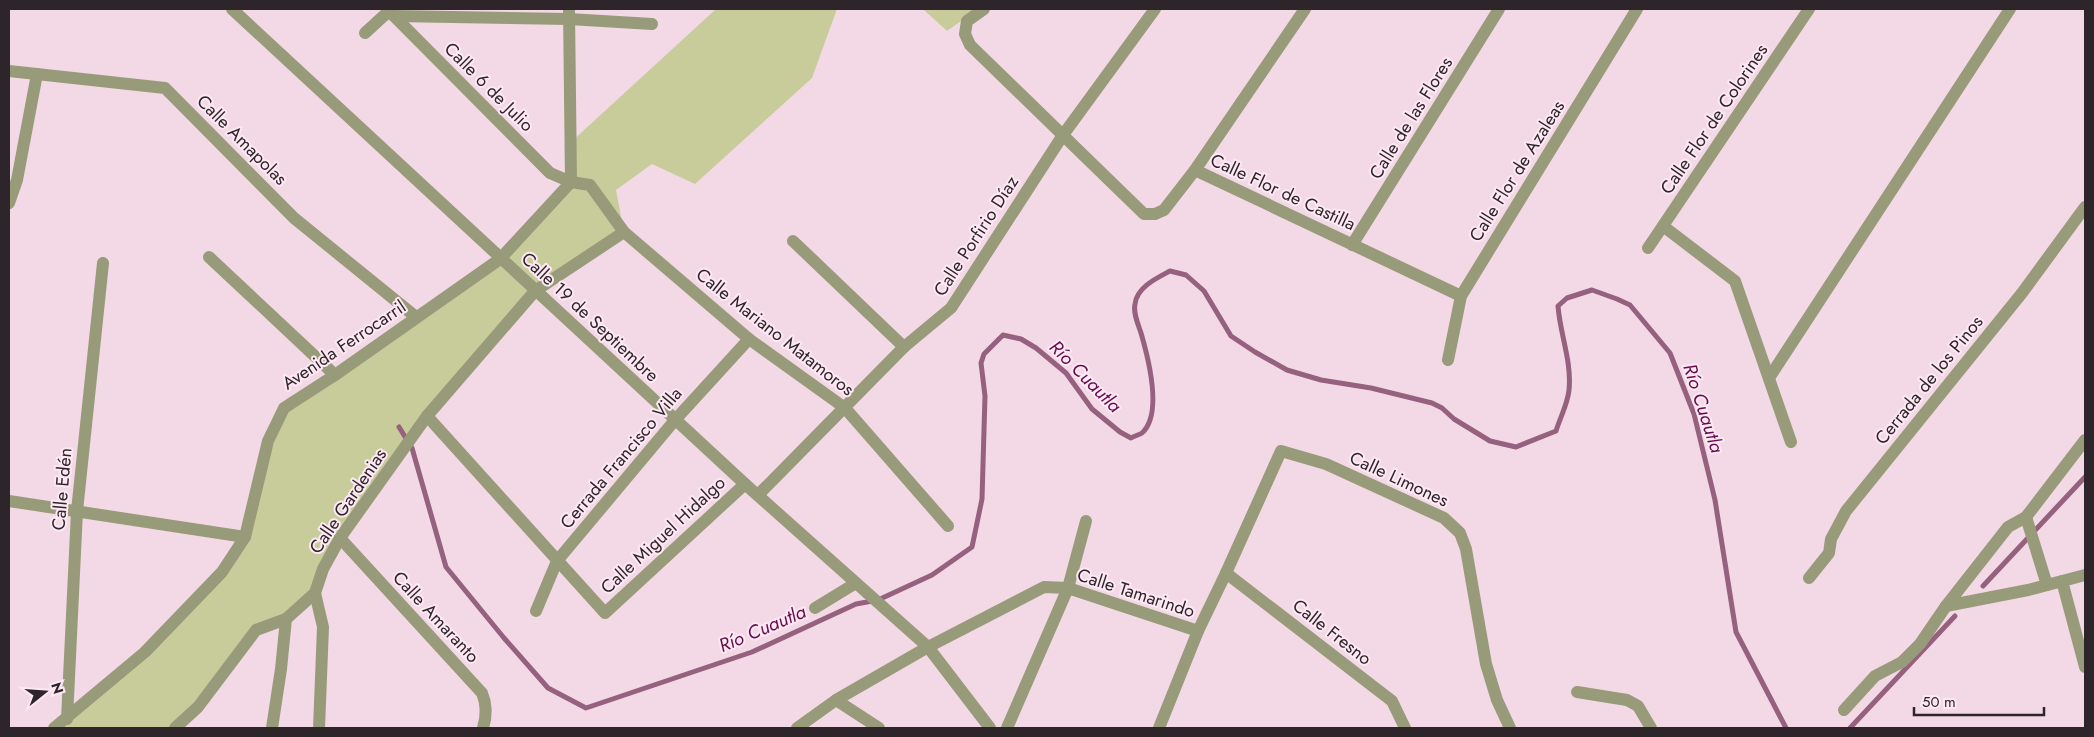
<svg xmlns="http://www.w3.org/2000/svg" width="2094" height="737" viewBox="0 0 2094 737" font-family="Jost,sans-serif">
<rect width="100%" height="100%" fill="#f3d9e6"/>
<g fill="#c8cc9b">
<path d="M 716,9 L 837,9 L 812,78 L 695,184 L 652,164 L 616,190 L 624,232 L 535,291 L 427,416 L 340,538 L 315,593 L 286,619 L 256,630 L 175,728 L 54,728 L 145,652 L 245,537 L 284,408 L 500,259 L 571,182 L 571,142 Z"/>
<path d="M 923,9 L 978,9 L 947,31 Z"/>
</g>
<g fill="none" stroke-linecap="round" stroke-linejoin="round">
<g stroke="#96607f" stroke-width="5">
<path d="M 399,427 L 412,448 L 446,567 L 504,638 L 548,688 L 586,708 L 752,652 L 856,604 L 878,600 L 932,575 L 972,547 L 982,499 L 985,396 L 981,363 L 984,354 L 1003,335 L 1021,339 L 1036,348 L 1066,373 L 1092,409 L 1120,432 L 1131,438 C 1134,436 1139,435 1142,433 C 1163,414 1148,357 1141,333 C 1138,324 1133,313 1135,304 C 1137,287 1157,278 1170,271 L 1186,275 L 1204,291 L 1231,336 L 1255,352 L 1287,370 L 1321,380 L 1371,388 L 1432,403 L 1442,408 L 1454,419 L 1490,441 L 1516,447 L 1556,431 C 1560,418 1568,403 1569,390 C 1572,362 1560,334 1558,306 L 1567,298 L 1592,290 L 1617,299 L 1630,305 L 1670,353 L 1694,414 L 1715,500 L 1736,632 L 1786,728"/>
<path d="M 1983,586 L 2085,477"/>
<path d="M 1850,728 L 1955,616"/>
</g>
<g stroke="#989b79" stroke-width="12">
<path d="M 365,33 L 389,11"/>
<path d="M 836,700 L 879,728"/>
</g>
<g stroke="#989b79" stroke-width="12">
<path d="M 232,9 L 745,484 L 928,647 L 990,728"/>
<path d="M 387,9 L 550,173 L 571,182 L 590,185 L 624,232 L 749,339 L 845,408 L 948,526"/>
<path d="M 569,9 L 571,182"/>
<path d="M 984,9 L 967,21 L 965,34 L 970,45 L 1144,214 L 1155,214 L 1164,210 L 1195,170 L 1305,9"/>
<path d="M 394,16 L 569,19 L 652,24"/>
<path d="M 9,71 L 165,88 L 294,218 L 416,317"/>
<path d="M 1195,170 L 1461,296"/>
<path d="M 9,203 L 17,180 L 37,74"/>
<path d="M 1663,226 L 1735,281 L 1791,442"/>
<path d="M 793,241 L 904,347"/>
<path d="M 1352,245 L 1499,9"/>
<path d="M 1648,248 L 1809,9"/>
<path d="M 209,257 L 335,375"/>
<path d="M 1448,360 L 1461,296 L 1637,9"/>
<path d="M 1769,378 L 2010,9"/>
<path d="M 427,416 L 605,613 L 745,484"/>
<path d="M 758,495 L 904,347 L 951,308 L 1063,135 L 1155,9"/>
<path d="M 9,501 L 245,537"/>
<path d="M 2026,517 L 2047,585"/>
<path d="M 340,538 L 482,693 C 487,705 487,715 483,728"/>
<path d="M 1226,573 L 1392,701 L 1405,728"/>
<path d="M 1809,578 L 1829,553 L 1831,539 L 1846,511 L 2022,293 L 2085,207"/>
<path d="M 2062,581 L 2085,667"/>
<path d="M 315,593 L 323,627 L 319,728"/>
<path d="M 1946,606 L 2028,590 L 2085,575"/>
<path d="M 815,608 L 856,583"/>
<path d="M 536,611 L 557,561 L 675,420 L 749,339"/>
<path d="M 1577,692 L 1627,700 L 1638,706 L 1651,728"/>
<path d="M 1844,710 L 1875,676 L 1902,662 L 1920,644 L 1946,606 L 2008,527 L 2026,517 L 2085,440"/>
<path d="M 67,719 L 77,511 L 103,263"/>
<path d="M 54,728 L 145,652 L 222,572 L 245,537 L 268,441 L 284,408 L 335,375 L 500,259 L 571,182"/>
<path d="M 175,728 L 198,707 L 256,630 L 286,619 L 315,593 L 323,569 L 340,538 L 427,416 L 535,291 L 624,232"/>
<path d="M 272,728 L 281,669 L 286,619"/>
<path d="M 797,728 L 836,700 L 928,647 L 1044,587 L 1068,588 L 1198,631"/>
<path d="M 1007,728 L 1068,588 L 1086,521"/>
<path d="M 1159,728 L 1198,631 L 1226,573 L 1281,451 L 1326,464 L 1444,518 L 1460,533 L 1466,549 L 1486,664 L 1497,700 L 1510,728"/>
</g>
</g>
<g text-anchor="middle" stroke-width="4" stroke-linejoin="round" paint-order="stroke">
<g font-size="18" fill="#2e252a" stroke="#fde8f3">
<text transform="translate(489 87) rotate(45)" y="6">Calle 6 de Julio</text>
<text transform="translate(1411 118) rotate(-58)" y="6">Calle de las Flores</text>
<text transform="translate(1714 119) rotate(-56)" y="6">Calle Flor de Colorines</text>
<text transform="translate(242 140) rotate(45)" y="6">Calle Amapolas</text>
<text transform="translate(1517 171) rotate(-58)" y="6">Calle Flor de Azaleas</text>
<text transform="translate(1283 192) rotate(25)" y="6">Calle Flor de Castilla</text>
<text transform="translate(976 236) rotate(-57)" y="6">Calle Porfirio Díaz</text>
<text transform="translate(590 317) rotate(43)" y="6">Calle 19 de Septiembre</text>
<text transform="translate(775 332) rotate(38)" y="6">Calle Mariano Matamoros</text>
<text transform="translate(344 345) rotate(-34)" y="6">Avenida Ferrocarril</text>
<text transform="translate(1929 380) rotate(-51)" y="6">Cerrada de los Pinos</text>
<text transform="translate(621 458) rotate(-50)" y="6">Cerrada Francisco Villa</text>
<text transform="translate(1399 479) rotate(25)" y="6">Calle Limones</text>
<text transform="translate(62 489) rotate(-85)" y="6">Calle Edén</text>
<text transform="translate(348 501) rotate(-56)" y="6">Calle Gardenias</text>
<text transform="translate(663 535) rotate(-43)" y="6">Calle Miguel Hidalgo</text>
<text transform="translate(1136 593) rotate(18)" y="6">Calle Tamarindo</text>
<text transform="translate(436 617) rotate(47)" y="6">Calle Amaranto</text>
<text transform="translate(1332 632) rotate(38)" y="6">Calle Fresno</text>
</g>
<g font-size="19" font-style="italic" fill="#670c4b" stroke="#fde8f3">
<text transform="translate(1086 376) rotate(45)" y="7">Río Cuautla</text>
<text transform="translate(1704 408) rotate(72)" y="7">Río Cuautla</text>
<text transform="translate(762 628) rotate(-23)" y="7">Río Cuautla</text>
</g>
</g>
<rect width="2094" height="737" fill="none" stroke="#2e252a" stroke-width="20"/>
<g transform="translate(45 692) rotate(73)" stroke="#fde8f3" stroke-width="4" paint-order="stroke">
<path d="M0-4L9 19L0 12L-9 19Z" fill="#2e252a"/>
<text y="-8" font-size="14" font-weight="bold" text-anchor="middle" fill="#2e252a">N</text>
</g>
<path d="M1914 707v8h130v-8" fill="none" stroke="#2e252a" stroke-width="2.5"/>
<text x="1922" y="707" font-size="15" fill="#2e252a" stroke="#fde8f3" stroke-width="4" paint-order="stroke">50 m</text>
</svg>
